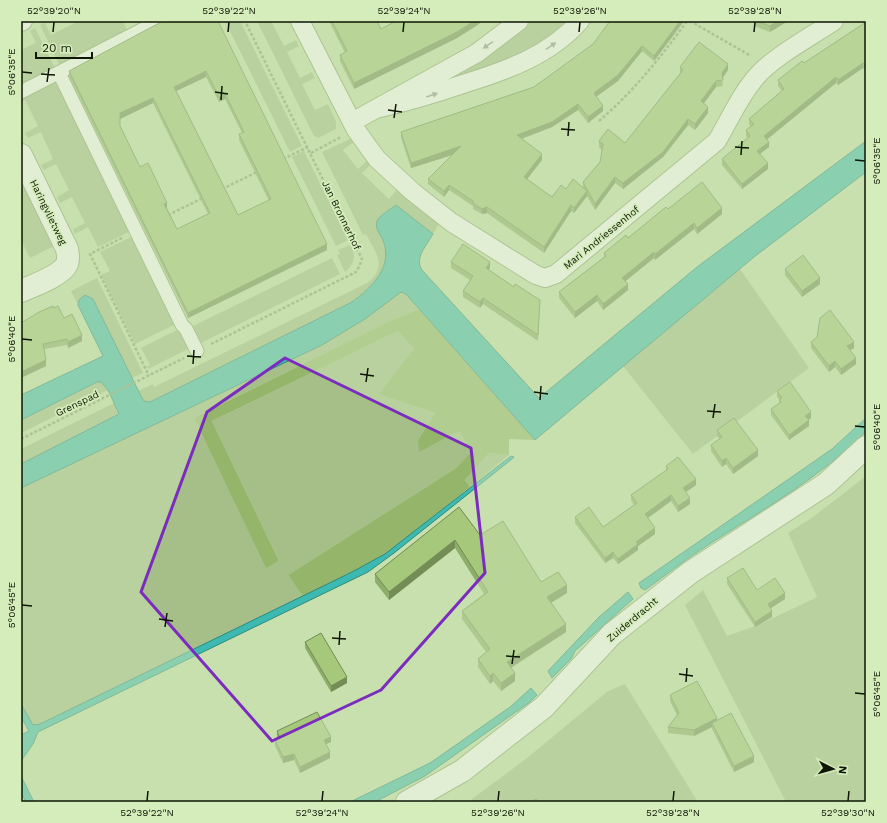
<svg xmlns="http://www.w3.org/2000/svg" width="887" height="823" viewBox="0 0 887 823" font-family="'Work Sans',sans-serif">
<rect width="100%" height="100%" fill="#c8e0ae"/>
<g fill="#a6bf89">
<path d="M 77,21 L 123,21 L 128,32 L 60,66 L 40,25 L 45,23 L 51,35 L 77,22 Z"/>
<path d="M 225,21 L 240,21 L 302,146 L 290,152 Z"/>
<path d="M 257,21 L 271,21 L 284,46 L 296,40 L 299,46 L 287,52 L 300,78 L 312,72 L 315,78 L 302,84 L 315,110 L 328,104 L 336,122 L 336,129 L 318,138 L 314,136 Z"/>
<path d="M 525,21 L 574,21 L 536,51 L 413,91 Z"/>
<path d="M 35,28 L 55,68 L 21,89 L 21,50 L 36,43 L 30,31 Z"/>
<path d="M 55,78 L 131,231 L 98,247 L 88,227 L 75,234 L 73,229 L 85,223 L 72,197 L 60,203 L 57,197 L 69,190 L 56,164 L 44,170 L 41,165 L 53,159 L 41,132 L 28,138 L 25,133 L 38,126 L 25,100 L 21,102 L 21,95 Z"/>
<path d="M 350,139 L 355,141 L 343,150 L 358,169 L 369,159 L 372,163 L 362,173 L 389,199 L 398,188 L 440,222 L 433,234 L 396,205 L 379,218 L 376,226 C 379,233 383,239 385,247 C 391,272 369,289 352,302 L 150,402 L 144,401 L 138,391 L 153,384 L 154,387 L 367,283 C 388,267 376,253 366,234 L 363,235 L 322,152 Z"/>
<path d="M 304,151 L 348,240 L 336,246 L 292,157 Z"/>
<path d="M 21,175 L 56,245 L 30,258 L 21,240 Z"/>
<path d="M 133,236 L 176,324 L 135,344 L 101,275 L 110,271 L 100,252 Z"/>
<path d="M 350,245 C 357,255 354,265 345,272 L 337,255 L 340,254 L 338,250 Z"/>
<path d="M 332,258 L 340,274 L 197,345 L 189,328 Z"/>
<path d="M 740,269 L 809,368 L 693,454 L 623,366 Z"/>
<path d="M 97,278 L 143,373 L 132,378 L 93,299 L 85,295 L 79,300 L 78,305 L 71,291 Z"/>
<path d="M 401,292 L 406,294 L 419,309 L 390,321 L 194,418 L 266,567 L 279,561 L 212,421 L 398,331 L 414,349 L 414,406 L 435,413 L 418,440 L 459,431 L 471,452 L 456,468 L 288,575 L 303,597 L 232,635 L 31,730 L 21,714 L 21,488 L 322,345 Z"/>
<path d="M 179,329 L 192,347 L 148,369 L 147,367 L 150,365 L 141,348 Z"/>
<path d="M 97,382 L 101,382 L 108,390 L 21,433 L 21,420 Z"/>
<path d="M 114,403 L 119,414 L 113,419 L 21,464 L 21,449 Z"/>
<path d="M 489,453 L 509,455 L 470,487 L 465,480 Z"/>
<path d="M 866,476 L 866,802 L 781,802 L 785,800 L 685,605 L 703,590 L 727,636 L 761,624 L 817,597 L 788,533 L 813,517 Z"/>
<path d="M 625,684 L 698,802 L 468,802 L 527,758 L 608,691 Z"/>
</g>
<path fill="#95b66a" d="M 419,309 L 535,440 L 509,439 L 509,455 L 489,453 L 465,480 L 470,487 L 385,555 L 353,574 L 303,597 L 288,575 L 456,468 L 471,452 L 459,431 L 419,452 L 418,440 L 435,413 L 379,394 L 414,349 L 398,331 L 212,421 L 279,561 L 266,568 L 194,418 L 390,321 Z"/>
<g fill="#3cbab1" stroke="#2e897d">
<path d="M 866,141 L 866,172 L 754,257 L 535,440 L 406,294 L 401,292 L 365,319 L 322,345 L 21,488 L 21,464 L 119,414 L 108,390 L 101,382 L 97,382 L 21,420 L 21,395 L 103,356 L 78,305 L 79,300 L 85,295 L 93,299 L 141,396 L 144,401 L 150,402 L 352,302 C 372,287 395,266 382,238 C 379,233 375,228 377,221 C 380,215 391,209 396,205 L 433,234 C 427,245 414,258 422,270 L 539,398 L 697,267 Z"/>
<path d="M 866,418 L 866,431 C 820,478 762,510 708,545 C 686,559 666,575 645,590 L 641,588 L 639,583 L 832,449 Z"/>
<path d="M 511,456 L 514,457 L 512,459 L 394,553 L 368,572 L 38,732 L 33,744 L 21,761 L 21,735 L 29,731 L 21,717 L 21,704 L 33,725 L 40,724 L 352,572 L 385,554 Z"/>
<path d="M 628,592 L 633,599 L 575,651 L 571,659 L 552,678 L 548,671 L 599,617 Z"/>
<path d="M 531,688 L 537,695 L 530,702 L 425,776 L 375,802 L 350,802 L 430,763 L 510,707 Z"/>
<path d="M 21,776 L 34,802 L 26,802 L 21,793 Z"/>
</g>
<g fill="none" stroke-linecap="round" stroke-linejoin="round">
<defs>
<g id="pedestrian">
<path d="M 59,73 L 182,325 L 186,329 L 197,351"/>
<path d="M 21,92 L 159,21"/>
</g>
<g id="minor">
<path d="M 300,21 L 356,130 L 377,159 L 413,192 L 451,222 L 536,275 L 545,278 L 556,274 L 717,141 C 730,119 740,95 757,76 C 773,57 812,36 834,21"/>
<path d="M 21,22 L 23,21"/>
<path d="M 380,108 C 410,101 437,93 466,83 C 508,70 550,55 580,21"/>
<path d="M 352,122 L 477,53 L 519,21"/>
</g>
<g id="tertiary">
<path d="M 21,155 L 67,249 C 68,254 69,259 67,264 C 61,276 32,286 21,291"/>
<path d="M 407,802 L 462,771 L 544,707 L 612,634 L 691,572 L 826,484 L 866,447"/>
</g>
</defs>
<use href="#pedestrian" stroke="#8ca272" stroke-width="15"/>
<use href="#minor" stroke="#8ca272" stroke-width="20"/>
<use href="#tertiary" stroke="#8ca272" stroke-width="24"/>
<g stroke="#8c9f78" stroke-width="2.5" stroke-dasharray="3 2" stroke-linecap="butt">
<path d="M 690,21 L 751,56"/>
<path d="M 599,121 C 633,92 661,57 687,21"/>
<path d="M 311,153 L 341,137"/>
<path d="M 283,159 L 308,147"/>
<path d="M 222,189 L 257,172"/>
<path d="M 168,215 L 203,198"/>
<path d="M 122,238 L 90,254 L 149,376"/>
<path d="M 211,344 L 356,272 L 360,265 L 362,259 L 245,21"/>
<path d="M 21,439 L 184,358"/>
</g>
<use href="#pedestrian" stroke="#fff" stroke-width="13"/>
<use href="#minor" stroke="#fff" stroke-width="18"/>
<use href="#tertiary" stroke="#fff" stroke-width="22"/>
</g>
<g fill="#8eac6a" fill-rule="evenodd">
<path d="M 218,21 L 327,250 L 188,318 L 69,76 L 69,71 ZM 206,77 L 219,102 L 225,99 L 242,133 L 239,134 L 239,140 L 269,201 L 238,215 L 176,91 ZM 153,103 L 208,214 L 177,229 L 167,208 L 140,167 L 120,126 L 120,119 Z"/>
<path d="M 329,21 L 377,21 L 381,29 L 479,24 L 457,38 L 354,89 L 340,61 L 340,55 L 345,53 Z"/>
<path d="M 684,21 L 654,61 L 642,51 L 618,81 L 596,97 L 603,111 L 588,123 L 578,110 L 552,127 L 522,139 L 542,160 L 527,179 L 552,197 L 566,189 L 583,188 L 583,182 L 600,162 L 602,150 L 599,147 L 599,141 L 625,143 L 680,74 L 680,67 L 728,70 L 722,78 L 723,86 L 716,87 L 704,103 L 708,113 L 695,130 L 688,125 L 663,157 L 623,189 L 615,183 L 595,210 L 587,196 L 574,213 L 571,211 L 544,253 L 487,213 L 482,214 L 473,209 L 473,206 L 449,190 L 444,197 L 428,184 L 428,179 L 453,155 L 411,168 L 401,138 L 401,132 L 534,87 Z"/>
<path d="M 750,21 L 788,21 L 770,32 L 754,26 L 754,22 Z"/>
<path d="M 866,22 L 866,72 L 863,68 L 838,85 L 836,83 L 767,139 L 769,147 L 760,154 L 768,169 L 742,189 L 722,165 L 722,159 L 748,138 L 746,136 L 746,130 L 751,127 L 749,124 L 749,119 L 782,91 L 778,86 L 778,80 Z"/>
<path d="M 722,214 L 697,234 L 694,229 L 655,260 L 654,258 L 625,281 L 628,290 L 603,310 L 597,301 L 575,318 L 559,298 L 559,292 L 604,257 L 604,253 L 628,238 Z"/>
<path d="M 451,262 L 490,268 L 488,270 L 514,287 L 540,300 L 538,341 L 483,304 L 480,308 L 463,297 L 463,291 L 470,280 L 451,268 Z"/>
<path d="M 785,269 L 820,284 L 802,297 L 785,275 Z"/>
<path d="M 53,308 L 64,318 L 82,341 L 68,348 L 67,345 L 44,349 L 46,366 L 23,377 L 21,375 L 21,323 Z"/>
<path d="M 811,342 L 854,348 L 850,350 L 856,364 L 841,375 L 835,367 L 829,372 L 811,348 Z"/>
<path d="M 777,391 L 811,418 L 808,420 L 809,426 L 789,440 L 771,415 L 771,409 L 779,404 L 779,400 L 780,400 L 777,397 Z"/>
<path d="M 717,430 L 758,456 L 733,474 L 726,464 L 722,467 L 711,451 L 711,445 L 720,439 L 717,436 Z"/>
<path d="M 666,466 L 696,485 L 686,492 L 690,504 L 678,512 L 671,501 L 648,518 L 655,534 L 638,546 L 638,550 L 618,564 L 613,558 L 605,563 L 575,523 L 575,517 L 603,527 L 634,505 L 631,500 L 631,495 L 666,471 Z"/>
<path d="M 459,507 L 480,535 L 541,582 L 567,593 L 551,603 L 566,632 L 511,668 L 515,681 L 501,691 L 493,681 L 490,684 L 478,667 L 478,659 L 486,652 L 462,619 L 462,611 L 484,594 L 455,548 L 389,600 L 375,582 L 375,574 Z"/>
<path d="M 727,578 L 757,590 L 785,599 L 771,608 L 772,617 L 755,627 L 727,584 Z"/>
<path d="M 305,642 L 347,683 L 331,692 L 305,648 Z"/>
<path d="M 670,695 L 717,720 L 754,762 L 734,772 L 712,729 L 712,727 L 694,736 L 668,733 L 668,727 L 677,715 L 670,701 Z"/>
<path d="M 277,731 L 331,742 L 326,744 L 330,758 L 300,773 L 294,760 L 283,763 L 275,746 L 275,740 L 277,739 Z"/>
</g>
<g fill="#748c56">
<path d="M 474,21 L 482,21 L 479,24 L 457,38 L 354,89 L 354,83 Z"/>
<path d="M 680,21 L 684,21 L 654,61 L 654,56 Z"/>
<path d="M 778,21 L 788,21 L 770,32 L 770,26 Z"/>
<path d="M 642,46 L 642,51 L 618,81 L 594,98 L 594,93 Z"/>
<path d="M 863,63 L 863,68 L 838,85 L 838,80 Z"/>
<path d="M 728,64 L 728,70 L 722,79 L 722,73 Z"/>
<path d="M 206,71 L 206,77 L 174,92 L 174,87 Z"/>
<path d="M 836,77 L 836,83 L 764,142 L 764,136 Z"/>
<path d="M 716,81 L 716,87 L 701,107 L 701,101 Z"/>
<path d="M 225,94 L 225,99 L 219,102 L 219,97 Z"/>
<path d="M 153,98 L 153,103 L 120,119 L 120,113 Z"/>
<path d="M 578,104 L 578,110 L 552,127 L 517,140 L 517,135 Z"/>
<path d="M 603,106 L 603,111 L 588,123 L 588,117 Z"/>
<path d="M 708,107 L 708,113 L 695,130 L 695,124 Z"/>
<path d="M 688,119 L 688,125 L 663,157 L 623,189 L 623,183 Z"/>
<path d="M 769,142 L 769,147 L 757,156 L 757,151 Z"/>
<path d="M 461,146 L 461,152 L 411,168 L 411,163 Z"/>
<path d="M 542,154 L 542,160 L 524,183 L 524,177 Z"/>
<path d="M 768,163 L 768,169 L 742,189 L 742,184 Z"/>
<path d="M 615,177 L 615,183 L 595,210 L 595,204 Z"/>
<path d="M 449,185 L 449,190 L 444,197 L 444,191 Z"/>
<path d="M 587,191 L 587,196 L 574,213 L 574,208 Z"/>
<path d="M 167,203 L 167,208 L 164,210 L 164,204 Z"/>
<path d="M 571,205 L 571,211 L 544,253 L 544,247 Z"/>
<path d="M 487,207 L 487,213 L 482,214 L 482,209 Z"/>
<path d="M 722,208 L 722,214 L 697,234 L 697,228 Z"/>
<path d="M 694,223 L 694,229 L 655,260 L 655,254 Z"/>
<path d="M 327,244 L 327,250 L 188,318 L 188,313 Z"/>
<path d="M 654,252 L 654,258 L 622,284 L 622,278 Z"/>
<path d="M 490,262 L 490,268 L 486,274 L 486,268 Z"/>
<path d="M 820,278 L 820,284 L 802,297 L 802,291 Z"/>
<path d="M 628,284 L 628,290 L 603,310 L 603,304 Z"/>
<path d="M 597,295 L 597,301 L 575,318 L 575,312 Z"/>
<path d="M 483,298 L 483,304 L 480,308 L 480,302 Z"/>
<path d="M 82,335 L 82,341 L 68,348 L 68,342 Z"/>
<path d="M 854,342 L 854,348 L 847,352 L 847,346 Z"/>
<path d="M 856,358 L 856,364 L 841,375 L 841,369 Z"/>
<path d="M 46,360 L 46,366 L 23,377 L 23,371 Z"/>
<path d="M 835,361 L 835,367 L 829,372 L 829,366 Z"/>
<path d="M 811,412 L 811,418 L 805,422 L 805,416 Z"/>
<path d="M 809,420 L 809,426 L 789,440 L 789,435 Z"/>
<path d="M 758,450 L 758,456 L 733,474 L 733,468 Z"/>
<path d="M 726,458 L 726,464 L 722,467 L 722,461 Z"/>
<path d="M 696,479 L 696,485 L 683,494 L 683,488 Z"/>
<path d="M 671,495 L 671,501 L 645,520 L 645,514 Z"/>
<path d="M 690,498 L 690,504 L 678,512 L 678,506 Z"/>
<path d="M 655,528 L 655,534 L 638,546 L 638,550 L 618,564 L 618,559 L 636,542 Z"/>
<path d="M 455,540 L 455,548 L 389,600 L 389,592 Z"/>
<path d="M 613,552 L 613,558 L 605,563 L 605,558 Z"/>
<path d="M 567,585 L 567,593 L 547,605 L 547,597 Z"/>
<path d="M 785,593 L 785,599 L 768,610 L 768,604 Z"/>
<path d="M 772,611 L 772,617 L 755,627 L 755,622 Z"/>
<path d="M 566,624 L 566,632 L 507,670 L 507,662 Z"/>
<path d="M 493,673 L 493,681 L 490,684 L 490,676 Z"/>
<path d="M 515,673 L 515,681 L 501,691 L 501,683 Z"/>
<path d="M 347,677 L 347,683 L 331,692 L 331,686 Z"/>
<path d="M 717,718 L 717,724 L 712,723 L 712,727 L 694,736 L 694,730 Z"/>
<path d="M 331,737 L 331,742 L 324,745 L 324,740 Z"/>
<path d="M 330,752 L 330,758 L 300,773 L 300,767 Z"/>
<path d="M 294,754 L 294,760 L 283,763 L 283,757 Z"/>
<path d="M 754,756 L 754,762 L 734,772 L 734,766 Z"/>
</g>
<g fill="#a5c87b" stroke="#748c56" fill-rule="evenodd">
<path d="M 163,21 L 218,21 L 327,244 L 188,313 L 69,71 ZM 206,71 L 219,97 L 225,94 L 244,132 L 239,134 L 271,199 L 238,215 L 174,87 ZM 153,98 L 210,213 L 177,229 L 164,204 L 167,203 L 148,163 L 140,167 L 120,126 L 120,113 Z"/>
<path d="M 332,21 L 377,21 L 381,29 L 396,21 L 474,21 L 457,32 L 354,83 L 340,55 L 347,51 Z"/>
<path d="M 610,21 L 680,21 L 654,56 L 642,46 L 618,75 L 594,93 L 603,106 L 588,117 L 578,104 L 552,122 L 517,135 L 542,154 L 524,177 L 552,197 L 561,185 L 566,189 L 573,179 L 587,191 L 574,208 L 571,205 L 544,247 L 487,207 L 482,209 L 473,203 L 473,201 L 449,185 L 444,191 L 428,179 L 461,146 L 411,163 L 401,132 L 534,87 L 593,44 Z"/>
<path d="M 756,21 L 778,21 L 770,26 Z"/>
<path d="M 866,22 L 866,66 L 863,63 L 838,80 L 836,77 L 764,136 L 769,142 L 757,151 L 768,163 L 742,184 L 722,159 L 750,136 L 746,130 L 754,124 L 749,119 L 784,89 L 778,80 L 802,61 L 804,63 Z"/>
<path d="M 699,42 L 728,64 L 722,73 L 723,80 L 716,81 L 701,101 L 708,107 L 695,124 L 688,119 L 663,152 L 623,183 L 615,177 L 595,204 L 583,182 L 600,162 L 603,144 L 599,141 L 608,129 L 625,143 L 683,70 L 680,67 Z"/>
<path d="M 702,182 L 722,208 L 697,228 L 694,223 L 655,254 L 654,252 L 622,278 L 628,284 L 603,304 L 597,295 L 575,312 L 559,292 L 606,256 L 604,253 L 626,235 L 628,238 L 666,207 L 668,209 Z"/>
<path d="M 463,244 L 490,262 L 486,268 L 514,287 L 515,284 L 540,300 L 538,335 L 483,298 L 480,302 L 463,291 L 473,276 L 451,262 Z"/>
<path d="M 803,255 L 820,278 L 802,291 L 785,269 Z"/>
<path d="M 53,306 L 53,308 L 58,306 L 64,318 L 72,314 L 82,335 L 68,342 L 67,339 L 43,344 L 46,360 L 23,371 L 21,369 L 21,323 L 39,312 Z"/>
<path d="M 830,310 L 854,342 L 847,346 L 856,358 L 841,369 L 835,361 L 829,366 L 811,342 L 817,337 L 820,318 Z"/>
<path d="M 790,382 L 811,412 L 805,416 L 809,420 L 789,435 L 771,409 L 781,402 L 779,400 L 782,398 L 777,391 Z"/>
<path d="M 734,418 L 758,450 L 733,468 L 726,458 L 722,461 L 711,445 L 722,437 L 717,430 Z"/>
<path d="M 678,457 L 696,479 L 683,488 L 690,498 L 678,506 L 671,495 L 645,514 L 655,528 L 636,542 L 638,544 L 618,559 L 613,552 L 605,558 L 575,517 L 589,507 L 603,527 L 637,503 L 631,495 L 668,469 L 666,466 Z"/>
<path d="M 459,507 L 480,535 L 503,521 L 541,582 L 558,572 L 567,585 L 547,597 L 566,624 L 507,662 L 515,673 L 501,683 L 493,673 L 490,676 L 478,659 L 490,649 L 462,611 L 488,592 L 455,540 L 389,592 L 375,574 Z"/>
<path d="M 743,568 L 757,590 L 775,578 L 785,593 L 768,604 L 772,611 L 755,622 L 727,578 Z"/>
<path d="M 321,633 L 347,677 L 331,686 L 305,642 Z"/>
<path d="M 697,681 L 717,718 L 694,730 L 668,727 L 679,713 L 670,695 Z"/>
<path d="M 317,712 L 331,737 L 324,740 L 330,752 L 300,767 L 294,754 L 283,757 L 275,740 L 280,738 L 277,731 Z"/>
<path d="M 731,713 L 754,756 L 734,766 L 712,723 Z"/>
<path d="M 536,799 L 538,802 L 530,802 Z"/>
</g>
<defs><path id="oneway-solid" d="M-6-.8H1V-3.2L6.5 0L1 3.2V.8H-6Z"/></defs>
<g fill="#93968e">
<use href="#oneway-solid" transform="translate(488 45) rotate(146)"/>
<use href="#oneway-solid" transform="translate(551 46) rotate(-34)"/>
<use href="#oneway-solid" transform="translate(432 95) rotate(-19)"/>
</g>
<path d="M0 0H887V823H0ZM 285,358 L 471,448 L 485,573 L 381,690 L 272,741 L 141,592 L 207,412 Z" fill="#c8e0ae" fill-opacity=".55" fill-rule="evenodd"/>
<path fill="none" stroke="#7b2cbf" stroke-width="3" stroke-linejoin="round" d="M 285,358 L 471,448 L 485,573 L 381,690 L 272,741 L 141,592 L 207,412 Z"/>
<path fill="none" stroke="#0e1605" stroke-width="1.5" d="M 53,32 L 54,22M 228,32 L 229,22M 403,32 L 404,22M 579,32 L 580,22M 754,32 L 755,22M 22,72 L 32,73M 41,74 L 55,75M 47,82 L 49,68M 215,92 L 228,94M 221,100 L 222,86M 388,110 L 402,112M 394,118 L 396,104M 561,129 L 575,130M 568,136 L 569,122M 735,147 L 749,148M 741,155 L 742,141M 855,160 L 865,161M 22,339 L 32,340M 187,356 L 201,357M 193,364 L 194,350M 360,374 L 374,376M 366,382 L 368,368M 534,392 L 548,394M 540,400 L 541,386M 707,411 L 721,412M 713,418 L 715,404M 855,426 L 865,427M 22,605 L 32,606M 159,619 L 173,621M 165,627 L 167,613M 332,638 L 346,639M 339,645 L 340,631M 506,656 L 520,657M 512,664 L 514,650M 679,674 L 693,676M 686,682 L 687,668M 855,693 L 865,694M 147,801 L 148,791M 322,801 L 323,791M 498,801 L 499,791M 673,801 L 674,791M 848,801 L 849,791"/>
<g text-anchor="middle" stroke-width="3.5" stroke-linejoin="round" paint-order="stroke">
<g font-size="10" fill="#0e1605" stroke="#d5edbb">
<text transform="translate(49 212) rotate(64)" y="4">Haringvlietweg</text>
<text transform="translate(342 215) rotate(64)" y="4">Jan Bronnerhof</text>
<text transform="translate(601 237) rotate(-39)" y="4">Mari Andriessenhof</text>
<text transform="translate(77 403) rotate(-26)" y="4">Grenspad</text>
<text transform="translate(632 619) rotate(-40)" y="4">Zuiderdracht</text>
</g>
</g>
<rect width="887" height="823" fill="none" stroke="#d5edbb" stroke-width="44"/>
<g transform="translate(833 769) rotate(96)" stroke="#d5edbb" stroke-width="3" paint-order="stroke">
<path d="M0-3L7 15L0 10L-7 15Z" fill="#0e1605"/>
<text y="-6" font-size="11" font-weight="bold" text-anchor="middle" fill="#0e1605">N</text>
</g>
<path d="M36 52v6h56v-6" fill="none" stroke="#0e1605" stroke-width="2"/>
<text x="42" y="52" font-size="12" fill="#0e1605" stroke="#d5edbb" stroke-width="3" paint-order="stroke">20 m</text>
<rect x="22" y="22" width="843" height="779" fill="none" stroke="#0e1605" stroke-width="1.5"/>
<g font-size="10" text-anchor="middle" fill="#0e1605">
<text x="54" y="14">52°39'20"N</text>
<text x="229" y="14">52°39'22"N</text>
<text x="404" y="14">52°39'24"N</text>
<text x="580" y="14">52°39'26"N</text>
<text x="755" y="14">52°39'28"N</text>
<text transform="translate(11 72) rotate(-90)" y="4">5°06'35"E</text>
<text transform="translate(876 161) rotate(-90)" y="4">5°06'35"E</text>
<text transform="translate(11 339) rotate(-90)" y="4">5°06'40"E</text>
<text transform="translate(876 427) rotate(-90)" y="4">5°06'40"E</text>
<text transform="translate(11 605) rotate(-90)" y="4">5°06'45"E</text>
<text transform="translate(876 694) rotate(-90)" y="4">5°06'45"E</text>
<text x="147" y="816">52°39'22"N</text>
<text x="322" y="816">52°39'24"N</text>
<text x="498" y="816">52°39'26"N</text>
<text x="673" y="816">52°39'28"N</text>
<text x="848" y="816">52°39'30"N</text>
</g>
</svg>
